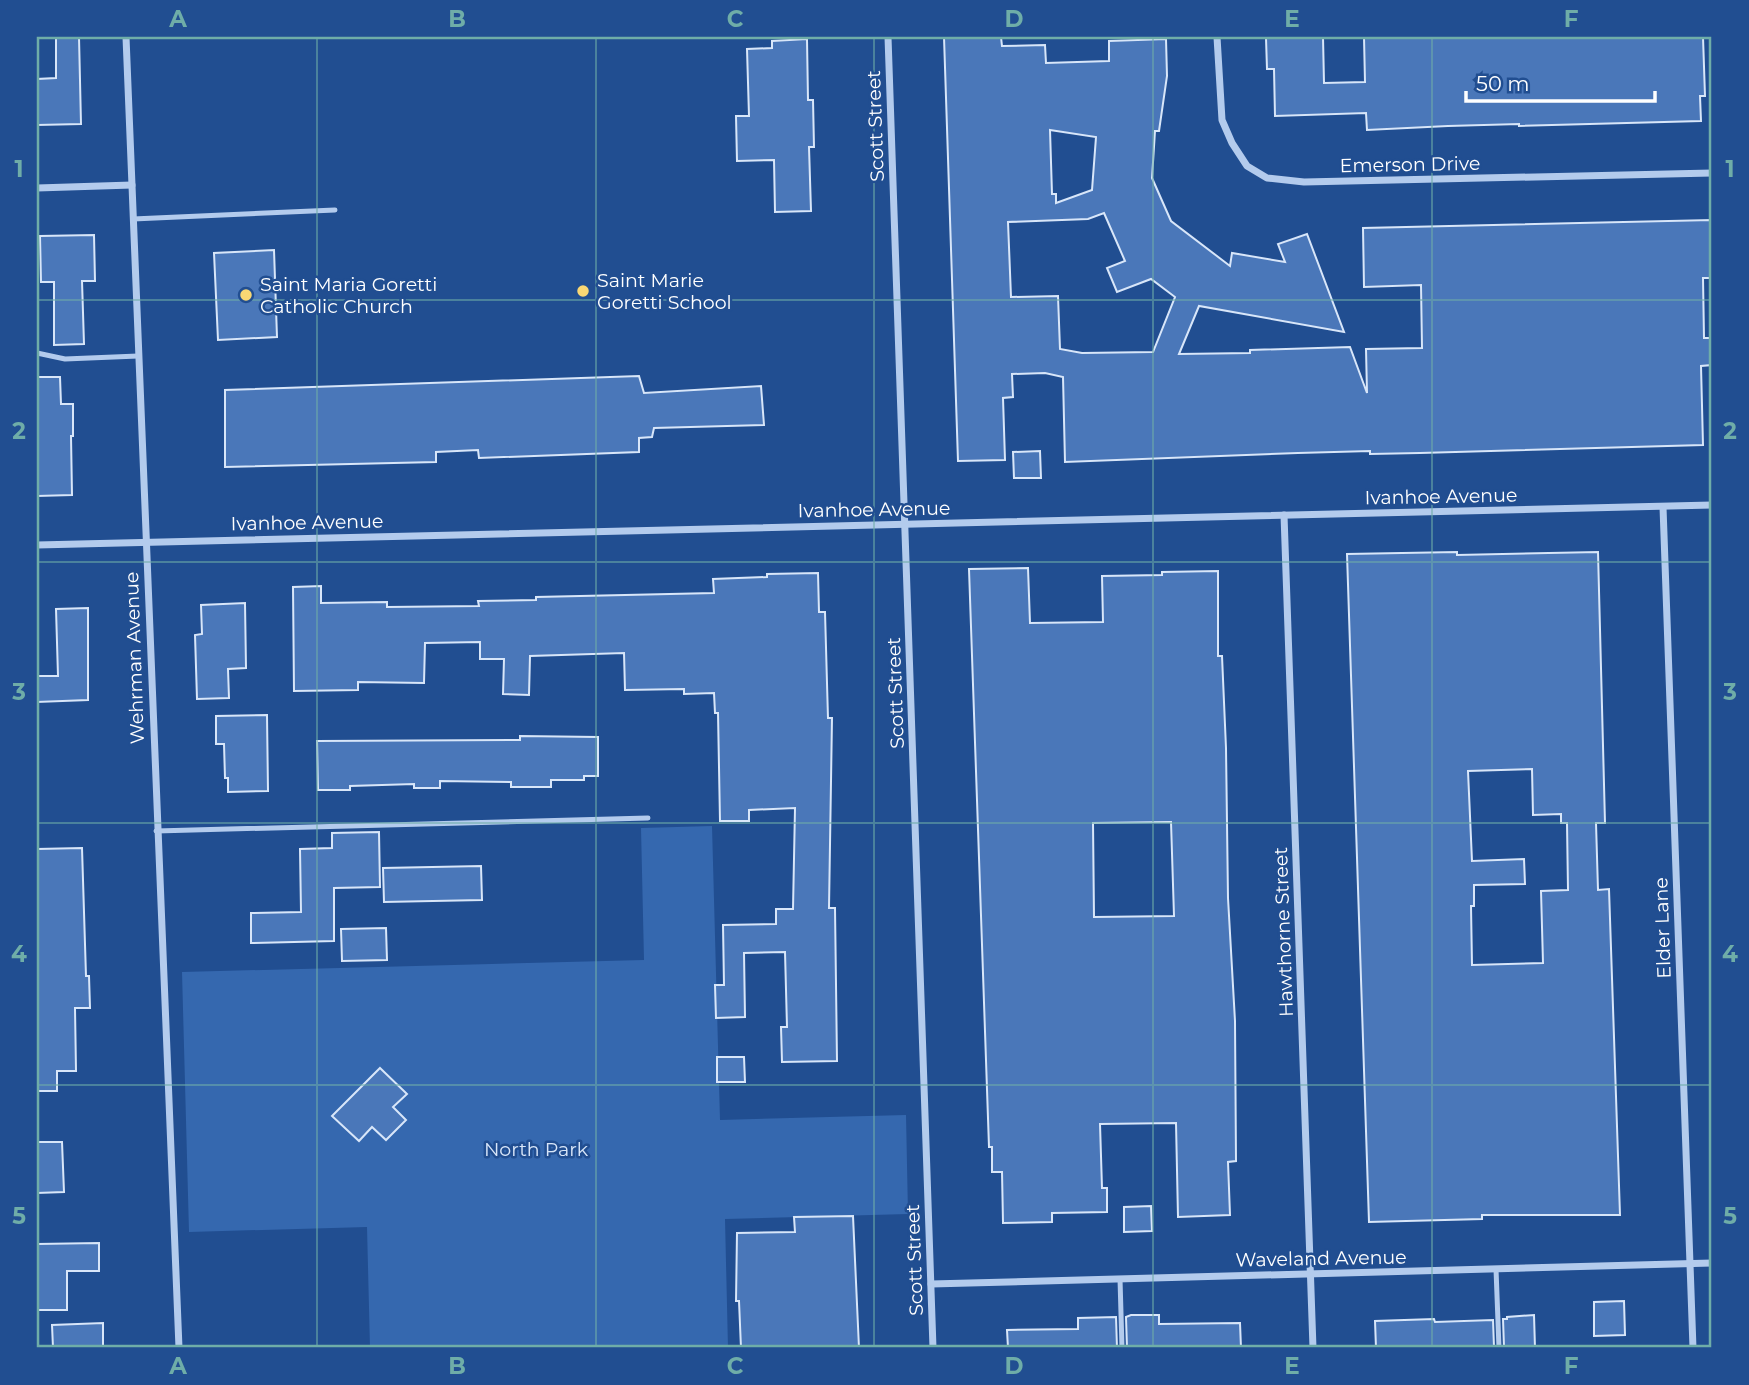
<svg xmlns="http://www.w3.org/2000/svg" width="1749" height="1385" viewBox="0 0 1749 1385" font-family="Montserrat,sans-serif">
<rect width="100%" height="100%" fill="#214e91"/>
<path fill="#3568af" d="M 712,826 L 720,1120 L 906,1115 L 908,1214 L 725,1219 L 728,1348 L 370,1348 L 367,1227 L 189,1232 L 182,972 L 644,960 L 641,828 Z"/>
<g fill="#4a77b9" stroke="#d8e6f9" stroke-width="2" fill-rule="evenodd">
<path d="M 56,37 L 79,37 L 81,124 L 37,125 L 37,79 L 56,78 Z"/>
<path d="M 944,37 L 1001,37 L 1002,46 L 1045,45 L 1046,63 L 1109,61 L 1109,41 L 1166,39 L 1167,76 L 1159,131 L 1155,131 L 1152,178 L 1171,221 L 1230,266 L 1232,253 L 1285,262 L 1278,244 L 1307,234 L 1344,332 L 1199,306 L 1179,354 L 1250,353 L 1250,350 L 1350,347 L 1367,393 L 1366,349 L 1422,348 L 1421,285 L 1364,287 L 1363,228 L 1712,220 L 1712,278 L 1703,278 L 1704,338 L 1712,338 L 1712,365 L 1701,366 L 1703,445 L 1420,453 L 1370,454 L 1370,451 L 1298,453 L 1065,462 L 1063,377 L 1045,373 L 1012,374 L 1013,397 L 1003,398 L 1005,460 L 958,461 ZM 1050,130 L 1096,137 L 1092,190 L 1056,203 L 1056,194 L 1052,194 ZM 1104,213 L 1125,261 L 1107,268 L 1117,292 L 1151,279 L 1175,297 L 1153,352 L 1082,353 L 1060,349 L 1058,296 L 1011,297 L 1008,222 L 1088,219 Z"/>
<path d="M 1323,37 L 1324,83 L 1365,82 L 1364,37 L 1703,37 L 1705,96 L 1700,96 L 1701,121 L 1519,126 L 1519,124 L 1448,126 L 1367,130 L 1366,113 L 1275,116 L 1274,69 L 1267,69 L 1266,38 Z"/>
<path d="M 807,39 L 808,100 L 813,100 L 814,147 L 809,147 L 811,211 L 775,212 L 774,160 L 737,161 L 736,116 L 749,116 L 747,49 L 772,48 L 772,41 Z"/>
<path d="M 94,235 L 95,281 L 82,281 L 84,344 L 54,345 L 54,282 L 41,282 L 40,236 Z"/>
<path d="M 274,250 L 277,337 L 218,340 L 214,253 Z"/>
<path d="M 639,376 L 644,393 L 761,386 L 764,425 L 654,428 L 652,437 L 639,438 L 639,452 L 479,458 L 478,450 L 436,452 L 436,462 L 225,467 L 225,390 Z"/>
<path d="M 37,377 L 60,377 L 61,404 L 73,404 L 73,436 L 71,436 L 72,495 L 37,496 Z"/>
<path d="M 1040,451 L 1041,478 L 1014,478 L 1013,452 Z"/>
<path d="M 1457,552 L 1457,555 L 1598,552 L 1605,823 L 1596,823 L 1598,890 L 1609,889 L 1620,1215 L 1482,1215 L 1482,1219 L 1369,1222 L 1347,554 ZM 1532,769 L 1533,815 L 1561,814 L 1561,823 L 1567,823 L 1568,890 L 1541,891 L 1543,963 L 1472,965 L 1471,906 L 1474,906 L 1474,885 L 1525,884 L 1524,859 L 1472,861 L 1468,771 Z"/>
<path d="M 1028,568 L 1030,623 L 1103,622 L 1102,576 L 1162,575 L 1162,572 L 1218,571 L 1218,656 L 1222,656 L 1226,748 L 1228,898 L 1235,1021 L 1236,1161 L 1228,1162 L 1230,1215 L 1178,1217 L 1176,1123 L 1100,1124 L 1102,1188 L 1107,1188 L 1107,1212 L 1052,1213 L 1052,1222 L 1003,1223 L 1002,1172 L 992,1172 L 992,1147 L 989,1147 L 969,569 ZM 1171,822 L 1174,916 L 1094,917 L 1093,823 Z"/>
<path d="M 818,573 L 819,612 L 825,612 L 828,718 L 832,718 L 829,908 L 835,908 L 837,1061 L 782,1062 L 781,1027 L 787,1027 L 785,952 L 744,953 L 745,1017 L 716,1018 L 715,985 L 724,985 L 723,925 L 776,924 L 776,909 L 793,909 L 795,808 L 749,810 L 749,821 L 720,821 L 718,713 L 715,713 L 714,693 L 684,694 L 684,689 L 625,690 L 624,653 L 530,656 L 529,695 L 503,694 L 504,659 L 480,659 L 480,642 L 425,643 L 424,683 L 358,682 L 358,690 L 294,691 L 293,587 L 321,586 L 321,603 L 387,602 L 387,607 L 479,606 L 478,601 L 536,600 L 536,597 L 714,593 L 713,579 L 767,577 L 767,574 Z"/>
<path d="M 245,603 L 246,668 L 228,669 L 229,698 L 197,699 L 195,635 L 202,634 L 201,605 Z"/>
<path d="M 88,608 L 88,700 L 37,702 L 37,676 L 58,676 L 56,609 Z"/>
<path d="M 267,715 L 268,791 L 228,792 L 228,778 L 225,778 L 224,744 L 216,744 L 216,716 Z"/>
<path d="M 520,736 L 598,737 L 598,776 L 584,776 L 584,780 L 551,780 L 551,787 L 511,787 L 511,782 L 440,781 L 440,788 L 414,788 L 414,784 L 350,786 L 350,790 L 318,790 L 317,741 L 520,740 Z"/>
<path d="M 379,832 L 380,887 L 334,888 L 334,941 L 251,943 L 251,913 L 301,912 L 300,849 L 332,848 L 332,833 Z"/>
<path d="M 82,848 L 86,976 L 89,976 L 90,1008 L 75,1008 L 76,1071 L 57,1071 L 57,1091 L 37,1091 L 37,849 Z"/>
<path d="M 481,866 L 482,900 L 384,902 L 383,868 Z"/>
<path d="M 386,928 L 387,960 L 342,961 L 341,929 Z"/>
<path d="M 717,1057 L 744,1057 L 745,1082 L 717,1082 Z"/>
<path d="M 380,1068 L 407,1094 L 393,1107 L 406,1120 L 386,1140 L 372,1127 L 359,1141 L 332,1116 Z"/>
<path d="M 37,1142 L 62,1142 L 64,1192 L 37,1193 Z"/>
<path d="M 1151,1206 L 1152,1231 L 1124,1232 L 1124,1207 Z"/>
<path d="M 853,1216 L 859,1348 L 741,1348 L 739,1301 L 736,1301 L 737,1233 L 795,1232 L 794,1217 Z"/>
<path d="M 99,1243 L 99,1271 L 67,1271 L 67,1310 L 37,1310 L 37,1244 Z"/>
<path d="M 1624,1301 L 1625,1335 L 1594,1336 L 1594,1302 Z"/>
<path d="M 1131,1315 L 1159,1315 L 1159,1324 L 1240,1323 L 1241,1348 L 1127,1348 L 1126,1317 Z"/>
<path d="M 1534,1315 L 1535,1348 L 1504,1347 L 1503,1319 L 1507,1319 L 1507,1317 Z"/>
<path d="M 1116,1317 L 1117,1348 L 1008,1348 L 1007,1330 L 1078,1329 L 1078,1318 Z"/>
<path d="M 1434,1319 L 1435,1322 L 1493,1320 L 1494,1347 L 1376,1348 L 1375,1321 Z"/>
<path d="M 103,1323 L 103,1348 L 53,1348 L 52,1325 Z"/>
</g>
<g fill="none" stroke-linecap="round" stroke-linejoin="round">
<g stroke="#b3cbed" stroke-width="5">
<path d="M 133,219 L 335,210"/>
<path d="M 37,353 L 65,359 L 138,356"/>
<path d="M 156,831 L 648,818"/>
<path d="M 1496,1269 L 1499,1348"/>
<path d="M 1120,1279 L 1122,1348"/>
</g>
<g stroke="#b3cbed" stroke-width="7">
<path d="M 126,37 L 179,1348"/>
<path d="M 888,37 L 933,1348"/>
<path d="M 1217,37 L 1222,120 L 1232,143 L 1247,166 L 1267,178 L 1304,182 L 1712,173"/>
<path d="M 37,188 L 132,185"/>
<path d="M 1663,507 L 1693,1348"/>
<path d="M 1284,515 L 1313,1348"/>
<path d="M 37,545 L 1712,505"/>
<path d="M 931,1284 L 1712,1263"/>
</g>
</g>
<path fill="none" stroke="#6fada8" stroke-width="2" stroke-opacity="0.55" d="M 317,37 L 317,1348M 596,37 L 596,1348M 874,37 L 874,1348M 1153,37 L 1153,1348M 1432,37 L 1432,1348M 37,300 L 1712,300M 37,562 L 1712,562M 37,823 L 1712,823M 37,1085 L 1712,1085"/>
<g fill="#f9d774" stroke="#214e91" stroke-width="2.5">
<circle cx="583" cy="291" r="7"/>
<circle cx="246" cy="295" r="7"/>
</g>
<g text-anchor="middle" stroke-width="5" stroke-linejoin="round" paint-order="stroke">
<g font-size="19" fill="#fff" stroke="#214e91">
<text transform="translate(875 126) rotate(-92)" y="7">Scott Street</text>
<text transform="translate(1410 164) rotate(-1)" y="7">Emerson Drive</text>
<text transform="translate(1441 496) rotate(-1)" y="7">Ivanhoe Avenue</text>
<text transform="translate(874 509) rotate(-1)" y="7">Ivanhoe Avenue</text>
<text transform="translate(307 522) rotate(-1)" y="7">Ivanhoe Avenue</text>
<text transform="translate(134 658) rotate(-92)" y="7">Wehrman Avenue</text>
<text transform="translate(895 693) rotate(-92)" y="7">Scott Street</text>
<text transform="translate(1662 928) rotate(-92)" y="7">Elder Lane</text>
<text transform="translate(1283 932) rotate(-92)" y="7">Hawthorne Street</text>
<text transform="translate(1321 1258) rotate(-1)" y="7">Waveland Avenue</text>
<text transform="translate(914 1260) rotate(-92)" y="7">Scott Street</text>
</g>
<g font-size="19" fill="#fff" stroke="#214e91" text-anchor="start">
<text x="597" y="287">Saint Marie<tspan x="597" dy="22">Goretti School</tspan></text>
<text x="260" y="291">Saint Maria Goretti<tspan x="260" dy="22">Catholic Church</tspan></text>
</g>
<g font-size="19" fill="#d8e6f9" stroke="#214e91">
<text x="536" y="1156">North Park</text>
</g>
</g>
<rect width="1749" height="1385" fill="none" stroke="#214e91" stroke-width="77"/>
<path d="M1466 91v10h189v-10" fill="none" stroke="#ffffff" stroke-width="3.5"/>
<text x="1476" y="91" font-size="21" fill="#ffffff" stroke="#214e91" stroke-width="5" paint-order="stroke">50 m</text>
<rect x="38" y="38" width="1672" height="1308" fill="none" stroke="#6fada8" stroke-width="2.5"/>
<g font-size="23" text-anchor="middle" font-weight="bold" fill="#6fada8">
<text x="178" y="27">A</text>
<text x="457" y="27">B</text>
<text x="735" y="27">C</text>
<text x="1014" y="27">D</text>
<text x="1292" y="27">E</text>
<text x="1571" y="27">F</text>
<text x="19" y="177">1</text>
<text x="1730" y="177">1</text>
<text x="19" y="439">2</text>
<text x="1730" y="439">2</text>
<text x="19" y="700">3</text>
<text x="1730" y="700">3</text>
<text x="19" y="962">4</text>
<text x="1730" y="962">4</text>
<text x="19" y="1224">5</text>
<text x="1730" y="1224">5</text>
<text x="178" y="1374">A</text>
<text x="457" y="1374">B</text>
<text x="735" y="1374">C</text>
<text x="1014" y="1374">D</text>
<text x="1292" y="1374">E</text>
<text x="1571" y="1374">F</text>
</g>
</svg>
